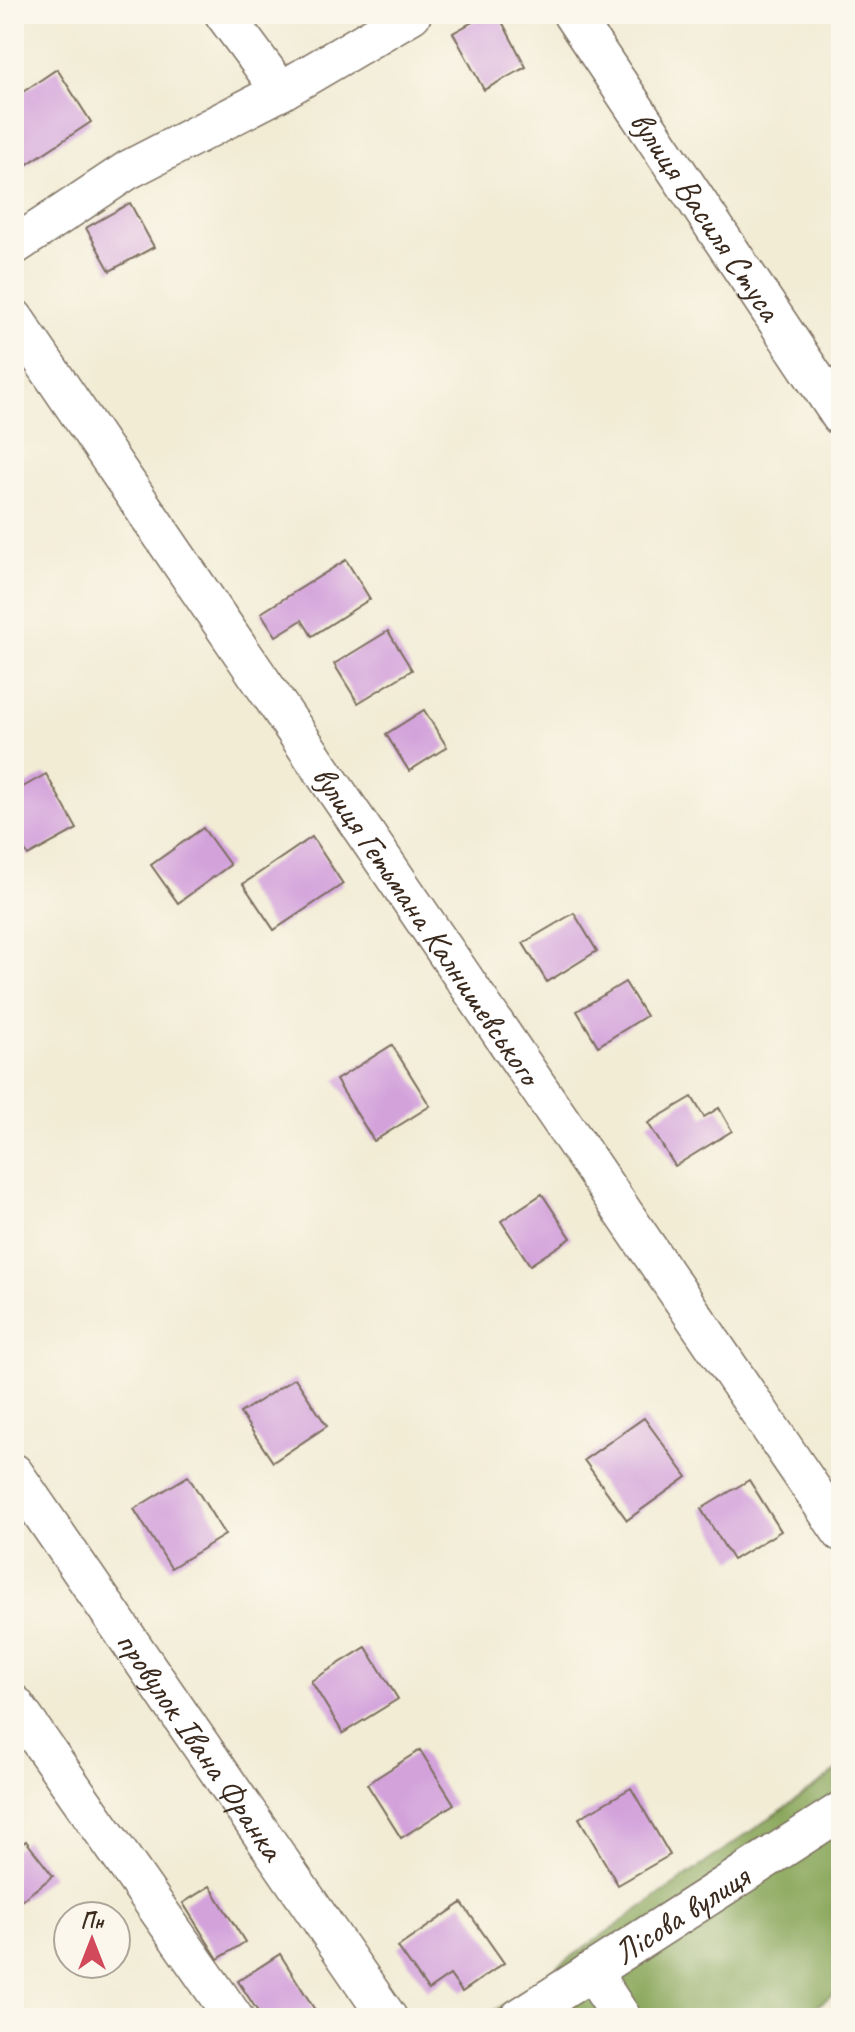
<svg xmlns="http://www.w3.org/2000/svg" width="855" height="2032" viewBox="0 0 855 2032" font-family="Caveat,sans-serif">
<rect width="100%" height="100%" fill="#fbf7ec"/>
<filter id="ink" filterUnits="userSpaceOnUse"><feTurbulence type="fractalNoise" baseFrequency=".0125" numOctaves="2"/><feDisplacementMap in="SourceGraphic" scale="16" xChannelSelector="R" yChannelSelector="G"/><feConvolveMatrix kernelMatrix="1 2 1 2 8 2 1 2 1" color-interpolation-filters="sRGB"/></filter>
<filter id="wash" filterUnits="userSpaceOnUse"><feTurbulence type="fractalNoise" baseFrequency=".006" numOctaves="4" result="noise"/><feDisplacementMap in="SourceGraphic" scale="32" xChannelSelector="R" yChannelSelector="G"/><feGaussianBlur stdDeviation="1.8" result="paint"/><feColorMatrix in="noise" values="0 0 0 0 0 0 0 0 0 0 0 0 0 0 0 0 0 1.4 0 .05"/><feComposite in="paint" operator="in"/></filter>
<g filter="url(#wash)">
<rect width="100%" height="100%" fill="#f2ecd5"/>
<path fill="#86a456" stroke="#60673a" stroke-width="2" d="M 841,1768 L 841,1989 L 800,2018 L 484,2018 Z"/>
<g id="blocks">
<g fill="#d3a2db">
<path d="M 487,14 L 498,14 L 526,67 L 484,90 L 453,33 Z"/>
<path d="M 57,69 L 91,122 L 23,167 L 14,153 L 14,98 Z"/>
<path d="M 130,203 L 154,247 L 110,271 L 86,228 Z"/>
<path d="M 346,560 L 370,599 L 312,636 L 302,620 L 276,636 L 261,613 Z"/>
<path d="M 388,631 L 412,670 L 358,703 L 334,664 Z"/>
<path d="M 424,710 L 447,747 L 409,771 L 386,734 Z"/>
<path d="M 46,774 L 77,829 L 28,856 L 14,832 L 14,792 Z"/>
<path d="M 203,828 L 230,865 L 178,903 L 151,865 Z"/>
<path d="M 312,837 L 343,884 L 274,930 L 243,884 Z"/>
<path d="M 574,913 L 597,951 L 547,982 L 523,943 Z"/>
<path d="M 625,982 L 646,1016 L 598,1046 L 577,1011 Z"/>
<path d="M 392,1045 L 430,1106 L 374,1141 L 336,1080 Z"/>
<path d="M 692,1097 L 704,1117 L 719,1108 L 732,1131 L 675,1166 L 648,1123 Z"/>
<path d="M 542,1194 L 571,1238 L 530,1265 L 501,1221 Z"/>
<path d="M 295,1378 L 327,1426 L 273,1462 L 240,1413 Z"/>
<path d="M 644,1418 L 687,1477 L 627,1520 L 584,1460 Z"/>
<path d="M 188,1476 L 225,1535 L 171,1568 L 134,1509 Z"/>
<path d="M 749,1480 L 781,1531 L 733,1560 L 701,1509 Z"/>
<path d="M 366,1647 L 398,1699 L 343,1733 L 311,1681 Z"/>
<path d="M 420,1750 L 454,1804 L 401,1838 L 367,1784 Z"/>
<path d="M 631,1788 L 670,1855 L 618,1885 L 579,1818 Z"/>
<path d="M 26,1841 L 53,1876 L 14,1906 L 14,1850 Z"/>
<path d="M 210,1886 L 245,1942 L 218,1959 L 183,1903 Z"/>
<path d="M 462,1903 L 504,1963 L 462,1992 L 450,1975 L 428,1990 L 398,1947 Z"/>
<path d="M 280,1954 L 320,2018 L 262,2018 L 238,1981 Z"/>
</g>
</g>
</g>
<g filter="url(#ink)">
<use href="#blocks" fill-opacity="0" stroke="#7b6e5e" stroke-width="2"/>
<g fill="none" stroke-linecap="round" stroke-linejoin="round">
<defs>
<g id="street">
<path d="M 224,14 L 281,91"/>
<path id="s1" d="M 572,14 L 841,417"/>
<path d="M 14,246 L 128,170 L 281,91 L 412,14"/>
<path id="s2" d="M 14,318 L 841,1532"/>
<path id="s3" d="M 14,1473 L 388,2018"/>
<path d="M 14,1704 L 234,2018"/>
<path d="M 591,1971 L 622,2018"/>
<path id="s4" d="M 519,2018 L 841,1811"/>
</g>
</defs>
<use href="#street" stroke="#7b6e5e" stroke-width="41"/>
<use href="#street" stroke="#fff" stroke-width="38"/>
</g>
</g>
<g text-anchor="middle" stroke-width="6" stroke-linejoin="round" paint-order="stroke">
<g font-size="34" fill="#3b2a1e" stroke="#fbf7ec">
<text dy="12" stroke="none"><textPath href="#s1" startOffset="242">вулиця Василя Стуса</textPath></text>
<text dy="12" stroke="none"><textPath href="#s2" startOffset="734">вулиця Гетьмана Калнишевського</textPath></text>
<text dy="12" stroke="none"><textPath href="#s3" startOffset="330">провулок Івана Франка</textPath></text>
<text dy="12" stroke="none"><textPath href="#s4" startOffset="192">Лісова вулиця</textPath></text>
</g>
</g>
<rect width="855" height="2032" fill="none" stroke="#fbf7ec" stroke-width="48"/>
<g transform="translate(92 1940)"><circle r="38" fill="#fbf7ec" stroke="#aea59a" stroke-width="2"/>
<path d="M0-6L14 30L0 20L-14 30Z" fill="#d1495b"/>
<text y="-12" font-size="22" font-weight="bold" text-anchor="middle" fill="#3b2a1e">Пн</text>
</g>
</svg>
